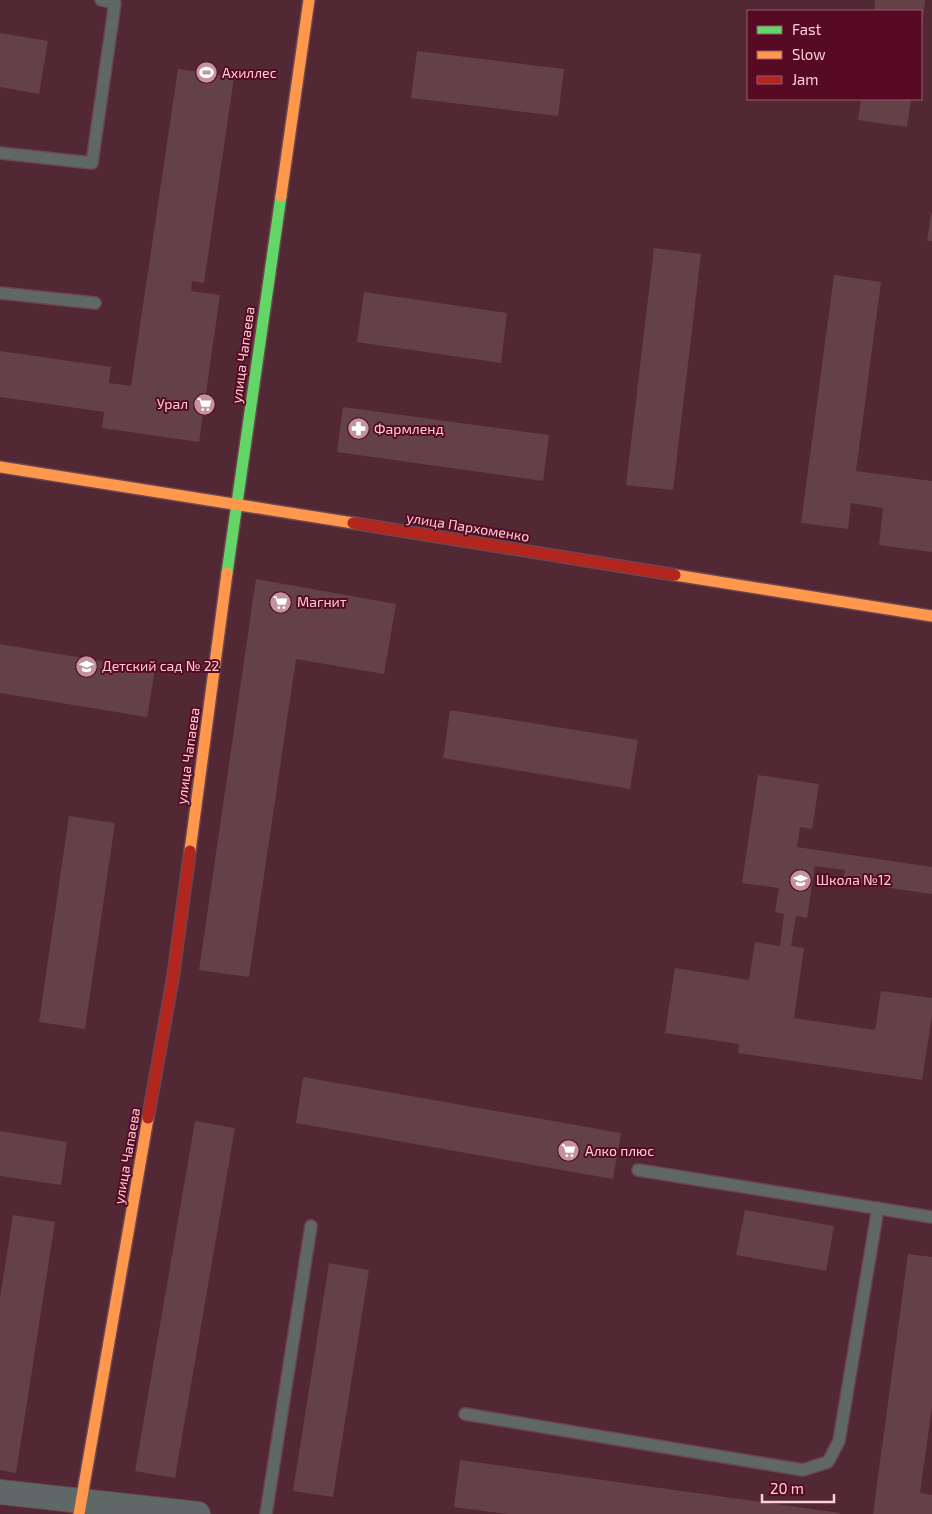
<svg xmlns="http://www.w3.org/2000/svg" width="932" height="1514" viewBox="0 0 932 1514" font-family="'Exo 2',sans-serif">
<rect width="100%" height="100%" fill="#522834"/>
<g fill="#644146">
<path d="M 875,0 L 925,0 L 922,25 L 921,11 L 874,11 Z"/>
<path d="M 0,33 L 48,41 L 39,94 L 0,87 Z"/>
<path d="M 417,51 L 564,69 L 558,116 L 411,98 Z"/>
<path d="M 178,69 L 234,77 L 204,283 L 192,281 L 191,291 L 220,295 L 199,442 L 102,428 L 104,412 L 0,397 L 0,351 L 111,367 L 109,383 L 131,386 Z"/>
<path d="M 861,99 L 911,99 L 907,127 L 858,120 Z"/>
<path d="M 931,214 L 932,214 L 932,241 L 927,241 Z"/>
<path d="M 654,248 L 701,254 L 673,490 L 626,485 Z"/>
<path d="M 834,275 L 881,282 L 856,471 L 932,481 L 932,552 L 879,545 L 883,508 L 851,503 L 848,529 L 801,523 Z"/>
<path d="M 364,292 L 507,313 L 501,363 L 357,342 Z"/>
<path d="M 343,407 L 549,435 L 543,481 L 337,452 Z"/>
<path d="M 256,579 L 396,604 L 384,674 L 296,659 L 249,977 L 199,970 Z"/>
<path d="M 0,644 L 155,670 L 147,717 L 0,693 Z"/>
<path d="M 450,710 L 638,740 L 630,789 L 443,758 Z"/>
<path d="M 758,775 L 819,784 L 812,829 L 800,827 L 797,847 L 932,867 L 932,894 L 843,881 L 845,870 L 815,866 L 807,918 L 796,916 L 791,946 L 804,948 L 794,1018 L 875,1030 L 881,991 L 932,998 L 932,1016 L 922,1080 L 738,1053 L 739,1044 L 665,1033 L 675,968 L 749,980 L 755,942 L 780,946 L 784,914 L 775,912 L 779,888 L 742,883 Z"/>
<path d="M 69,816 L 115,823 L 85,1029 L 39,1022 Z"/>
<path d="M 303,1077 L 621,1133 L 613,1179 L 296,1123 Z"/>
<path d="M 195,1121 L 235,1128 L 175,1478 L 135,1471 Z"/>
<path d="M 0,1131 L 67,1142 L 61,1185 L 0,1176 Z"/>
<path d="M 745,1210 L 834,1226 L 826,1271 L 736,1255 Z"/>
<path d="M 13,1215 L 55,1222 L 16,1473 L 0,1470 L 0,1298 Z"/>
<path d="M 908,1254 L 932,1257 L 932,1407 L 920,1493 L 932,1495 L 932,1514 L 873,1514 Z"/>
<path d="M 329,1263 L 369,1270 L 333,1497 L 293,1491 Z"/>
<path d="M 460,1460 L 840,1513 L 840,1514 L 507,1514 L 454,1507 Z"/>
</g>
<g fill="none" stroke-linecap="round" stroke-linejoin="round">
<defs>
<g id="lane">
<path d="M 0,153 L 92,163 L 115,3 L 101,0"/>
<path d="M 0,293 L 95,303"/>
<path d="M 638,1170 L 932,1217"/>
<path d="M 465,1414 L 803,1470 L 828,1462 L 839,1441 L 878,1208"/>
<path d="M 266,1514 L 311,1226"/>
</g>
<path id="street" d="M 0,1492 L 198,1514"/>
<path id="fast" d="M 227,573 L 281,196"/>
<g id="slow">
<path d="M 281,196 L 309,0"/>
<path d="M 0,467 L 353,523"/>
<path d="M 675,575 L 932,616"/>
<path d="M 190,851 L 227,573"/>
<path d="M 79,1514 L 148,1118"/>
</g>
<g id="jam">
<path d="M 353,523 L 675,575"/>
<path d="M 148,1118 L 173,977 L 190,851"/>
</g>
</defs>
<use href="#lane" stroke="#6a4650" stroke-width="14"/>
<use href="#street" stroke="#6a4650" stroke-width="26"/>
<use href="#fast" stroke="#6a4650" stroke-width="14"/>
<use href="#slow" stroke="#6a4650" stroke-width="14"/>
<use href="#jam" stroke="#6a4650" stroke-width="14"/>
<use href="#lane" stroke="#606767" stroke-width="11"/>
<use href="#street" stroke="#606767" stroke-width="24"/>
<use href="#fast" stroke="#63d668" stroke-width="11"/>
<use href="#slow" stroke="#ff974d" stroke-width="11"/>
<use href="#jam" stroke="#b3261e" stroke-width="11"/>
</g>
<defs>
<symbol id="stadium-disc" viewBox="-11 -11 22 22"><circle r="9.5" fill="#c2949d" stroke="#570a23"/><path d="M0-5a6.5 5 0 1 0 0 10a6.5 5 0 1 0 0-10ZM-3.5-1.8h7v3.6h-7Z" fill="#fff"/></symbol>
<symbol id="supermarket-disc" viewBox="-11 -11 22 22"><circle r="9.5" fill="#c2949d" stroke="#570a23"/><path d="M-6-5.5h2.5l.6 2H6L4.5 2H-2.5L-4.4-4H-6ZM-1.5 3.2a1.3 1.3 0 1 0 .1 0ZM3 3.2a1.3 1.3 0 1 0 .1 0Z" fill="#fff"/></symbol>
<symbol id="pharmacy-disc" viewBox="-11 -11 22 22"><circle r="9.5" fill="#c2949d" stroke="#570a23"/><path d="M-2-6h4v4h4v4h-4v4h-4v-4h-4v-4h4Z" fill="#fff"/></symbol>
<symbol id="school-disc" viewBox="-11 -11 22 22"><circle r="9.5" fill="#c2949d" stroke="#570a23"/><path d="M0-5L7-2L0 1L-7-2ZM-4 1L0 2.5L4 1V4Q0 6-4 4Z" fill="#fff"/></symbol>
</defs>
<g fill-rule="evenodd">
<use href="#stadium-disc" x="194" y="60" width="25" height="25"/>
<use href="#supermarket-disc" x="192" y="392" width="25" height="25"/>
<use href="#pharmacy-disc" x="346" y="416" width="25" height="25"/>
<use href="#supermarket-disc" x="268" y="590" width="25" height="25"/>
<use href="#school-disc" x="74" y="654" width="25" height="25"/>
<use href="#school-disc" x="788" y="868" width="25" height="25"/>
<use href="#supermarket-disc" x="556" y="1138" width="25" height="25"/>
</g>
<g text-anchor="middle" stroke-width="4" stroke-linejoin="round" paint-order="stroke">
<g font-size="14" fill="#feced6" stroke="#570a23" text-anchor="start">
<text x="222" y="78">Ахиллес</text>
<text x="188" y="409" text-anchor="end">Урал</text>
<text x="374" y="434">Фармленд</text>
<text x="297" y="607">Магнит</text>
<text x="102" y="671">Детский сад № 22</text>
<text x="816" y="885">Школа №12</text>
<text x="585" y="1156">Алко плюс</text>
</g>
<g font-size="14" fill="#feced6" stroke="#570a23">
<text transform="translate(243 355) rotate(-82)" y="5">улица Чапаева</text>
<text transform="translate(468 527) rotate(9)" y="5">улица Пархоменко</text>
<text transform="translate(188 756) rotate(-82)" y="5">улица Чапаева</text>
<text transform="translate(127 1156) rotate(-80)" y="5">улица Чапаева</text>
</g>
</g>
<rect x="747" y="10" width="175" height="90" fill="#570a23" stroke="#9a586b"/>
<rect x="757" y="26" width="25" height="8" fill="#63d668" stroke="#9a586b"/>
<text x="792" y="35" font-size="15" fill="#feced6">Fast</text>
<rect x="757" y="51" width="25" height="8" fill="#ff974d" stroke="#9a586b"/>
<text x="792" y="60" font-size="15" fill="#feced6">Slow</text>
<rect x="757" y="76" width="25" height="8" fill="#b3261e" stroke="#9a586b"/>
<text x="792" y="85" font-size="15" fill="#feced6">Jam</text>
<path d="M762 1494v8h72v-8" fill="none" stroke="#feced6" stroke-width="2.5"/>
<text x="770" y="1494" font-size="15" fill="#feced6" stroke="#570a23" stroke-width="4" paint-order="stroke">20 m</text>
</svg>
